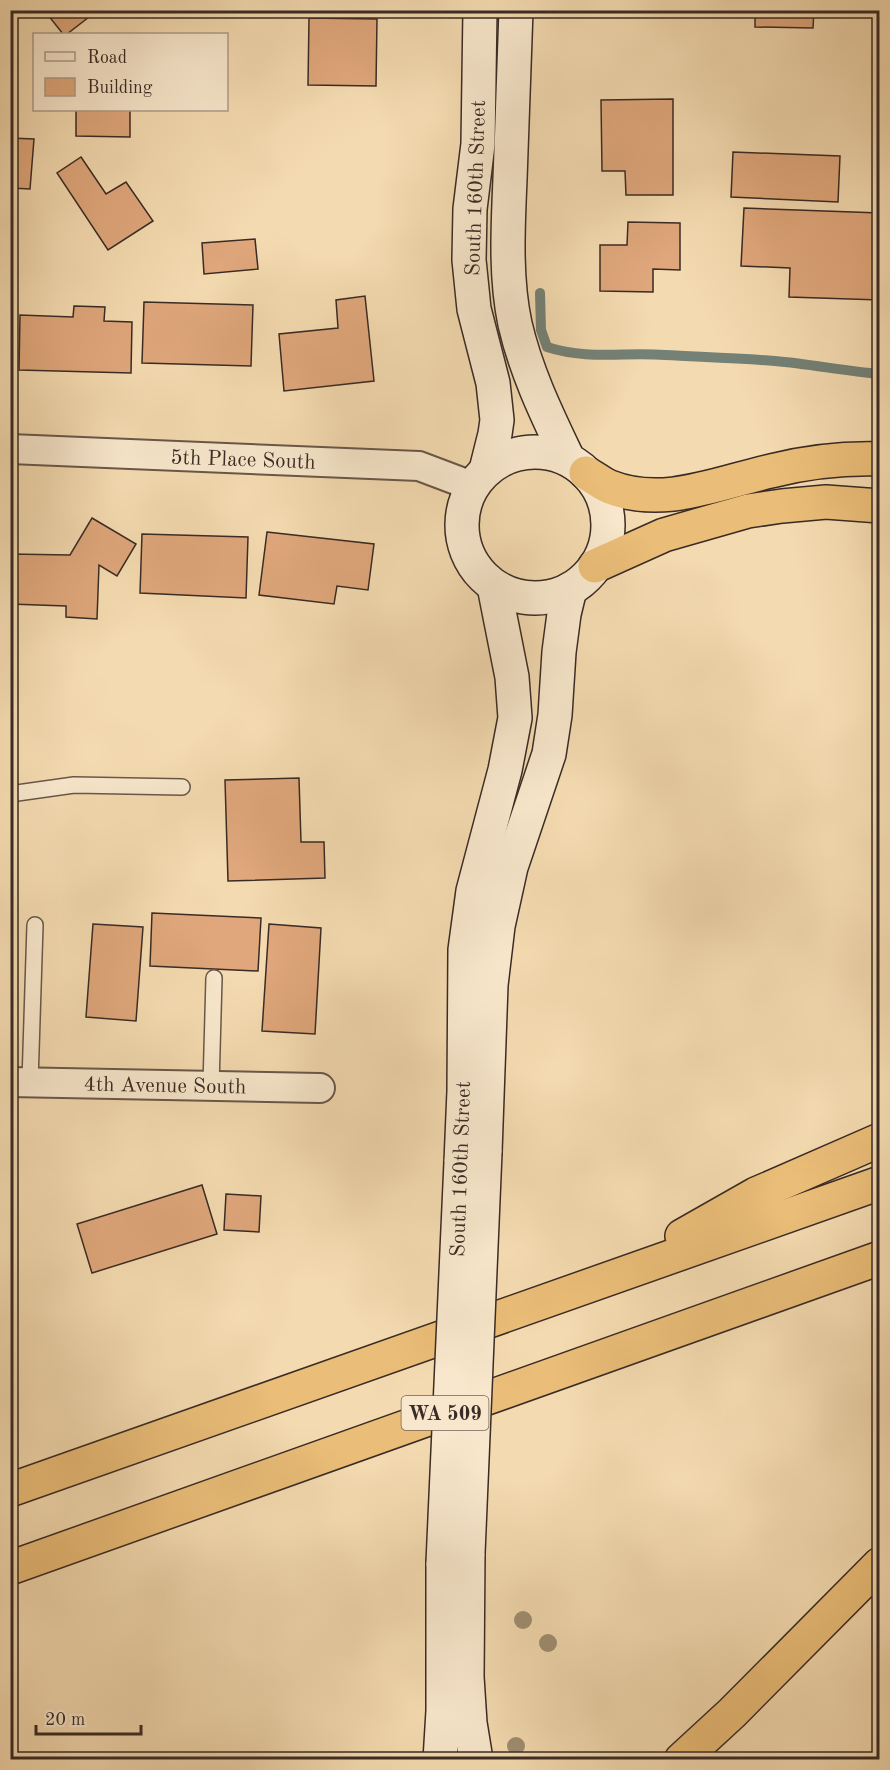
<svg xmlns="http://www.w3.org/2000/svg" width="890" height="1770" viewBox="0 0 890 1770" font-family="'Old Standard TT',serif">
<rect width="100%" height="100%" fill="#f4dab0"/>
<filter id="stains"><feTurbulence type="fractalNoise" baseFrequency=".00333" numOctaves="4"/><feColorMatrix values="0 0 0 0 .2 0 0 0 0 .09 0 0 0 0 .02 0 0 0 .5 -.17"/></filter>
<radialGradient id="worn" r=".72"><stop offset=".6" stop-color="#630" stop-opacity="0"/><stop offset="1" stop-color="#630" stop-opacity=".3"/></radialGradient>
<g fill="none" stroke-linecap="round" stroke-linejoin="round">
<path stroke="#748176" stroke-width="10" d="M 540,293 L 541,330 L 547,347 C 587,360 624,352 665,355 C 702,357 738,358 775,361 C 810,364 844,371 880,374"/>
</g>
<g fill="#dfa77b" stroke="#392b25" stroke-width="1.5">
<path d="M 44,10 L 98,10 L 67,34 L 63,34 Z"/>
<path d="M 755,10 L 814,10 L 813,28 L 755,27 Z"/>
<path d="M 309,18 L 377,19 L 376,86 L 308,85 Z"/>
<path d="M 673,99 L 673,195 L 626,195 L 625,171 L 602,171 L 601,100 Z"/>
<path d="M 76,110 L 130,110 L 130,137 L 76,136 Z"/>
<path d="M 10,138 L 34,139 L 30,189 L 10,188 Z"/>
<path d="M 733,152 L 840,156 L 838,202 L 731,197 Z"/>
<path d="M 81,157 L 106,194 L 126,182 L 153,221 L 108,250 L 57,173 Z"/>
<path d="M 744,208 L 880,213 L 880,300 L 789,297 L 790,268 L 741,266 Z"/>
<path d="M 628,222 L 680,223 L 680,270 L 653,269 L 653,292 L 600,291 L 600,245 L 627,245 Z"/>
<path d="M 255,239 L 258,269 L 204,274 L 202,243 Z"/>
<path d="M 365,296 L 374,381 L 284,391 L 279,334 L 338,328 L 336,300 Z"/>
<path d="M 144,302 L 253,305 L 251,366 L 142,363 Z"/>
<path d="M 74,306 L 105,307 L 104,321 L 132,322 L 131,373 L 19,370 L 20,315 L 73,317 Z"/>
<path d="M 92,518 L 136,544 L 117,576 L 99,565 L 97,619 L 66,617 L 66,606 L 10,604 L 11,554 L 70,555 Z"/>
<path d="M 267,532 L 374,544 L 368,590 L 337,586 L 334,604 L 259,595 Z"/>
<path d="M 142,534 L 248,537 L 246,598 L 140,593 Z"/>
<path d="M 299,778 L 301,842 L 324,842 L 325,878 L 228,881 L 225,780 Z"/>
<path d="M 152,913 L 261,918 L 258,971 L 150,966 Z"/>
<path d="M 93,924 L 143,927 L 136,1021 L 86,1017 Z"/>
<path d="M 269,924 L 321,928 L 315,1034 L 262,1031 Z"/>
<path d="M 202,1185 L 217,1234 L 92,1273 L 77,1224 Z"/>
<path d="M 226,1194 L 261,1196 L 259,1232 L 224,1230 Z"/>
<path d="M 880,1745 L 880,1760 L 865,1760 Z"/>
</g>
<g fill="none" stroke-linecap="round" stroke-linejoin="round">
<defs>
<g id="lane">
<path d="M 10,794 L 74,785 L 182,787"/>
<path d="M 30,1082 L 35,925"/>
<path d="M 211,1086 L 214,978"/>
</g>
<g id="street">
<path d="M 10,449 L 419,466 L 472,486"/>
<path d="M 10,1082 L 320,1088"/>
</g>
<g id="secondary">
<path d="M 480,10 L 478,144 L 470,209 L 469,260 L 474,309 L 493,383 L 497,420 L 495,434 L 486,470"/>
<path d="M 516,10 C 514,67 512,123 510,179 C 508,227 505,277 515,324 C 526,372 547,415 568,459"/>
<circle cx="535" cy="525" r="73"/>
<path d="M 485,1152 L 491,985 L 498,926 L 511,867 L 549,754 L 555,715 L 559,652 L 564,614 L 570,589"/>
<path d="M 461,1162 L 464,1091 L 465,950 L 473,891 L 505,770 L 515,718 L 512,677 L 494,586"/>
<path d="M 468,1553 L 467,1677 L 470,1723 L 476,1760"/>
<path d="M 440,1760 L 443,1711 L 443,1563"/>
</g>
<g id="highway">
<path d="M 586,473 C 594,477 602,484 610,487 C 663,508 718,483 771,471 C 807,462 843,458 880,459"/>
<path d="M 595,566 L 664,535 L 748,511 L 782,506 L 826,502 L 880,506"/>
<path d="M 682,1236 L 756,1194 L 880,1140"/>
<path d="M 10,1490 L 880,1183"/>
<path d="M 10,1568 L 880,1258"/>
<path d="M 681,1760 L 732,1713 L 880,1564"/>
</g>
</defs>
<use href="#lane" stroke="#685748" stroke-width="18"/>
<use href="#street" stroke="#685748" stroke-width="32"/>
<use href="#secondary" stroke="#392b25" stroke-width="36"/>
<use href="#highway" stroke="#392b25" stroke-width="36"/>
<use href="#lane" stroke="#f8e7cc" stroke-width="15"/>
<use href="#street" stroke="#f8e7cc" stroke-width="28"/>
<use href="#secondary" stroke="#f8e7cc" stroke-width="33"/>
<use href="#highway" stroke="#eabd78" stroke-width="33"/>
<defs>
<g id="secondary-bridge">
<path d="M 468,1553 L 485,1152"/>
<path d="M 443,1563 L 461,1162"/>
</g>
</defs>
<use href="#secondary-bridge" stroke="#392b25" stroke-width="36" stroke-linecap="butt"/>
<use href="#secondary-bridge" stroke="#f8e7cc" stroke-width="33"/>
</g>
<g fill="#9f8e71">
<circle cx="523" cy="1620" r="9"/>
<circle cx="548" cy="1643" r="9"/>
<circle cx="516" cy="1746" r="9"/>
</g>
<g text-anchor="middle" stroke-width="4.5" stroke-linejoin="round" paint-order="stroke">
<rect fill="#f8e7cc" stroke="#726357" stroke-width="1.5" x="401.5" y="1396" width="87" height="34" rx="4.5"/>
<g font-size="20" font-weight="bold" fill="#392b25">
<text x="445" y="1420">WA 509</text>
</g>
<g font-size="21" fill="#392b25" stroke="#f8e7cc">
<text transform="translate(475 188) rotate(-88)" y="7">South 160th Street</text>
<text transform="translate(243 459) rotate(2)" y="7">5th Place South</text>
<text transform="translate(165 1085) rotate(1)" y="7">4th Avenue South</text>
<text transform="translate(460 1169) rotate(-88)" y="7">South 160th Street</text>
</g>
</g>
<rect width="890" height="1770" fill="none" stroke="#f4dab0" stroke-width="36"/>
<rect x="12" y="12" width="866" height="1746" fill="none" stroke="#392b25" stroke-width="3"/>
<rect x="18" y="18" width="854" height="1734" fill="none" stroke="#392b25" stroke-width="1.5"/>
<rect x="33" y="33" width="195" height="78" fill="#f8e7cc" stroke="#ac9c89" stroke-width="1.5"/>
<rect x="45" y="52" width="30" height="9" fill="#f8e7cc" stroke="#ac9c89" stroke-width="1.5"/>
<text x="87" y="63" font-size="18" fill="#392b25">Road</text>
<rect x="45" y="78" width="30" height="18" fill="#dfa77b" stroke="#ac9c89" stroke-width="1.5"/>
<text x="87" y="93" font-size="18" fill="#392b25">Building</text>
<path d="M36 1725v9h105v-9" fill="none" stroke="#392b25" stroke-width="3"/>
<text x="45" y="1725" font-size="18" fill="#392b25" stroke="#f8e7cc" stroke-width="4.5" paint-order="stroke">20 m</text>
<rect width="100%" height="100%" filter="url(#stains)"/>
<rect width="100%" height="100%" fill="url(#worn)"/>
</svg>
